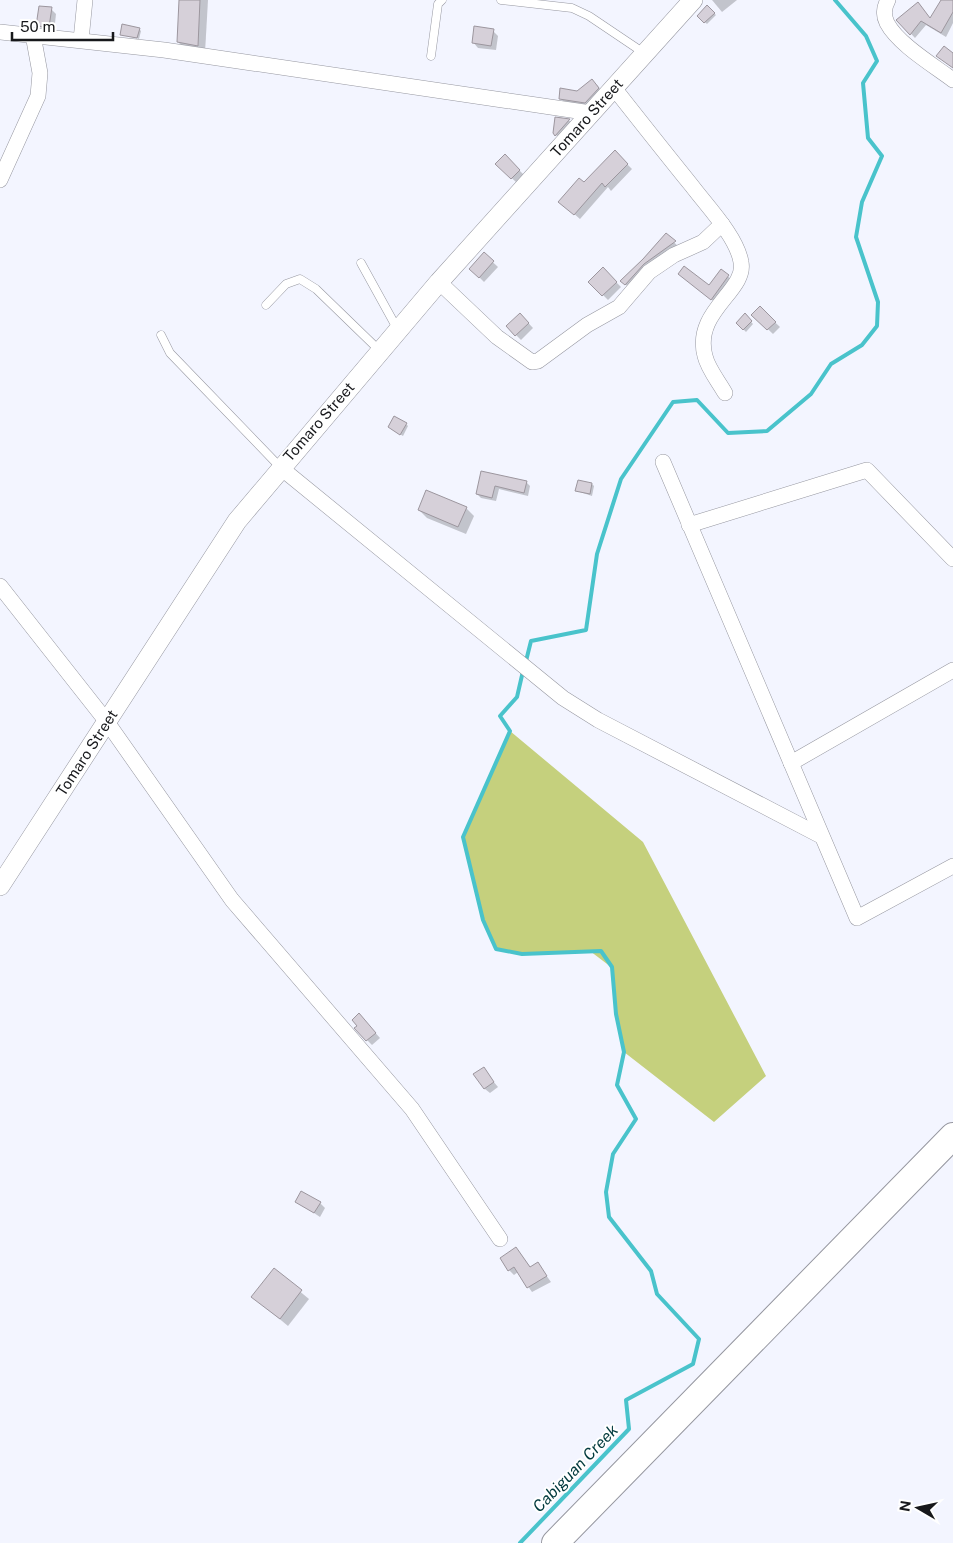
<svg xmlns="http://www.w3.org/2000/svg" width="953" height="1543" viewBox="0 0 953 1543" font-family="'Public Sans',sans-serif">
<rect width="100%" height="100%" fill="#f3f5ff"/>
<path fill="#c5d07d" d="M 510,731 L 643,842 L 766,1076 L 714,1122 L 624,1052 L 616,1014 L 611,967 L 590,951 L 522,954 L 496,949 L 483,920 L 463,837 Z"/>
<g fill="#0003">
<path d="M 181,0 L 208,0 L 205,53 L 186,50 L 178,42 Z"/>
<path d="M 712,0 L 737,0 L 722,12 Z"/>
<path d="M 942,0 L 953,0 L 953,23 L 946,37 L 926,25 L 915,38 L 898,20 L 931,20 Z"/>
<path d="M 707,7 L 716,15 L 707,24 L 698,16 Z"/>
<path d="M 51,9 L 56,14 L 54,32 L 43,30 L 38,25 Z"/>
<path d="M 139,29 L 141,31 L 139,39 L 121,34 Z"/>
<path d="M 493,31 L 498,36 L 496,50 L 478,48 L 473,42 Z"/>
<path d="M 597,85 L 603,93 L 591,107 L 565,103 L 560,98 Z"/>
<path d="M 556,119 L 570,121 L 574,125 L 561,140 L 554,133 Z"/>
<path d="M 615,152 L 632,169 L 611,191 L 608,187 L 580,219 L 565,206 Z"/>
<path d="M 505,156 L 524,175 L 517,183 L 497,164 Z"/>
<path d="M 666,235 L 679,247 L 630,289 L 622,281 Z"/>
<path d="M 484,254 L 498,267 L 484,282 L 471,269 Z"/>
<path d="M 603,269 L 621,287 L 608,300 L 590,282 Z"/>
<path d="M 721,270 L 733,281 L 717,304 L 679,274 L 709,286 Z"/>
<path d="M 760,308 L 780,327 L 773,334 L 753,315 Z"/>
<path d="M 520,314 L 533,328 L 521,340 L 516,335 Z"/>
<path d="M 745,315 L 753,324 L 746,332 L 737,323 Z"/>
<path d="M 406,424 L 408,426 L 403,436 L 391,429 Z"/>
<path d="M 482,472 L 526,482 L 530,486 L 528,496 L 499,489 L 496,501 L 481,498 L 477,494 Z"/>
<path d="M 592,484 L 594,486 L 592,496 L 577,491 Z"/>
<path d="M 466,508 L 474,516 L 466,534 L 427,518 L 419,510 Z"/>
<path d="M 364,1020 L 380,1038 L 372,1045 L 367,1040 Z"/>
<path d="M 483,1069 L 498,1087 L 490,1093 L 485,1089 Z"/>
<path d="M 296,1201 L 320,1203 L 325,1208 L 320,1217 Z"/>
<path d="M 516,1249 L 531,1268 L 538,1264 L 551,1282 L 532,1292 L 518,1272 L 514,1275 L 509,1270 Z"/>
<path d="M 274,1270 L 309,1299 L 288,1326 L 253,1297 Z"/>
</g>
<g fill="none" stroke-linecap="round" stroke-linejoin="round">
<g stroke="#49c3cb" stroke-width="4">
<path d="M 526,661 L 531,641 L 586,630 L 597,554 L 621,479 L 673,402 L 697,400 L 728,433 L 767,431 L 811,394 L 831,364 L 862,345 L 877,326 L 878,302 L 856,237 L 862,202 L 882,156 L 868,138 L 863,83 L 877,61 L 866,36 L 835,0"/>
<path d="M 520,1543 L 629,1429 L 626,1400 L 693,1364 L 699,1339 L 657,1294 L 651,1271 L 609,1217 L 606,1192 L 613,1154 L 636,1119 L 617,1085 L 624,1052 L 616,1014 L 612,967 L 601,951 L 522,954 L 496,949 L 483,920 L 463,837 L 510,731 L 500,716 L 517,697 L 523,671"/>
</g>
</g>
<g fill="#d6d0d9" stroke="#9c969e">
<path d="M 179,0 L 200,0 L 198,46 L 177,42 Z"/>
<path d="M 941,0 L 953,0 L 953,12 L 941,33 L 921,21 L 910,35 L 896,20 L 918,2 L 930,18 Z"/>
<path d="M 707,5 L 715,13 L 704,23 L 697,16 Z"/>
<path d="M 39,6 L 52,7 L 49,27 L 36,26 Z"/>
<path d="M 122,24 L 140,28 L 137,38 L 120,35 Z"/>
<path d="M 474,26 L 494,29 L 491,46 L 472,43 Z"/>
<path d="M 944,46 L 953,53 L 953,68 L 936,56 Z"/>
<path d="M 592,79 L 599,88 L 585,103 L 559,99 L 560,88 L 577,91 Z"/>
<path d="M 555,117 L 570,119 L 555,136 L 553,133 Z"/>
<path d="M 615,150 L 628,164 L 605,187 L 602,183 L 574,215 L 558,202 L 579,178 L 584,182 Z"/>
<path d="M 505,154 L 520,170 L 511,179 L 495,164 Z"/>
<path d="M 666,233 L 676,241 L 644,264 L 625,285 L 620,281 L 643,259 Z"/>
<path d="M 484,252 L 494,261 L 479,278 L 469,269 Z"/>
<path d="M 684,266 L 709,285 L 721,269 L 729,275 L 711,300 L 678,274 Z"/>
<path d="M 603,267 L 617,282 L 602,296 L 588,282 Z"/>
<path d="M 760,306 L 776,322 L 767,330 L 751,315 Z"/>
<path d="M 520,313 L 529,323 L 515,336 L 506,326 Z"/>
<path d="M 745,313 L 752,321 L 743,330 L 736,323 Z"/>
<path d="M 394,416 L 407,423 L 400,435 L 388,427 Z"/>
<path d="M 481,471 L 527,481 L 524,493 L 495,486 L 492,498 L 476,494 Z"/>
<path d="M 578,480 L 592,483 L 590,494 L 575,491 Z"/>
<path d="M 426,490 L 467,507 L 458,527 L 418,510 Z"/>
<path d="M 359,1013 L 376,1033 L 366,1041 L 354,1028 L 357,1026 L 352,1020 Z"/>
<path d="M 484,1067 L 494,1082 L 484,1089 L 473,1074 Z"/>
<path d="M 301,1191 L 321,1202 L 314,1213 L 295,1202 Z"/>
<path d="M 516,1247 L 530,1267 L 538,1262 L 547,1276 L 527,1288 L 514,1267 L 508,1271 L 500,1258 Z"/>
<path d="M 274,1268 L 302,1290 L 280,1319 L 251,1297 Z"/>
</g>
<g fill="none" stroke-linecap="round" stroke-linejoin="round">
<defs>
<g id="service">
<path d="M 501,0 L 572,8 L 589,16 L 644,53"/>
<path d="M 431,56 L 438,4 L 442,0"/>
<path d="M 361,263 L 398,330"/>
<path d="M 266,305 L 286,284 L 300,279 L 316,289 L 380,351"/>
<path d="M 161,335 L 170,353 L 281,468"/>
</g>
<g id="minor">
<path d="M 888,0 C 884,7 883,15 887,23 C 898,44 933,65 953,80"/>
<path d="M 0,32 L 164,50 L 591,113"/>
<path d="M 81,40 L 85,0"/>
<path d="M 614,88 C 640,121 666,154 692,186 C 707,206 737,237 741,262 C 747,291 693,311 705,356 C 708,369 719,382 725,393"/>
<path d="M 0,180 L 38,96 L 40,73 L 33,35"/>
<path d="M 439,282 L 497,337 L 532,362 L 538,361 L 587,325 L 619,307 L 649,272 L 674,255 L 703,242 L 722,224"/>
<path d="M 663,462 L 857,918 L 953,866"/>
<path d="M 281,468 L 563,698 L 598,720 L 821,836"/>
<path d="M 689,525 L 867,470 L 953,559"/>
<path d="M 0,586 L 107,722 L 232,900 L 412,1109 L 500,1239"/>
<path d="M 791,763 L 953,670"/>
</g>
<path id="tertiary" d="M 0,886 L 237,521 L 439,282 L 693,0"/>
<path id="trunk" d="M 555,1543 L 953,1136"/>
</defs>
<use href="#service" stroke="#9697a0" stroke-width="9"/>
<use href="#minor" stroke="#9697a0" stroke-width="16"/>
<use href="#tertiary" stroke="#9697a0" stroke-width="20"/>
<use href="#trunk" stroke="#9697a0" stroke-width="28"/>
<use href="#service" stroke="#fff" stroke-width="8"/>
<use href="#minor" stroke="#fff" stroke-width="15"/>
<use href="#tertiary" stroke="#fff" stroke-width="19"/>
<use href="#trunk" stroke="#fff" stroke-width="26"/>
</g>
<g text-anchor="middle" stroke-width="4" stroke-linejoin="round" paint-order="stroke">
<g font-size="15" fill="#17181b" stroke="#fff">
<text transform="translate(587 118) rotate(-48)" y="5">Tomaro Street</text>
<text transform="translate(319 422) rotate(-49)" y="5">Tomaro Street</text>
<text transform="translate(87 753) rotate(-57)" y="5">Tomaro Street</text>
</g>
<g font-size="16" font-style="italic" fill="#00393d" stroke="#fff">
<text transform="translate(575 1468) rotate(-46)" y="6">Cabiguan Creek</text>
</g>
</g>
<g transform="translate(918 1508) rotate(279)" stroke="#ffffff" stroke-width="4" paint-order="stroke">
<path d="M0-4L9 19L0 12L-9 19Z" fill="#17181b"/>
<text y="-8" font-size="14" font-weight="bold" text-anchor="middle" fill="#17181b">N</text>
</g>
<path d="M12 32v8h101v-8" fill="none" stroke="#17181b" stroke-width="2.5"/>
<text x="20" y="32" font-size="15" fill="#17181b" stroke="#ffffff" stroke-width="4" paint-order="stroke">50 m</text>
</svg>
